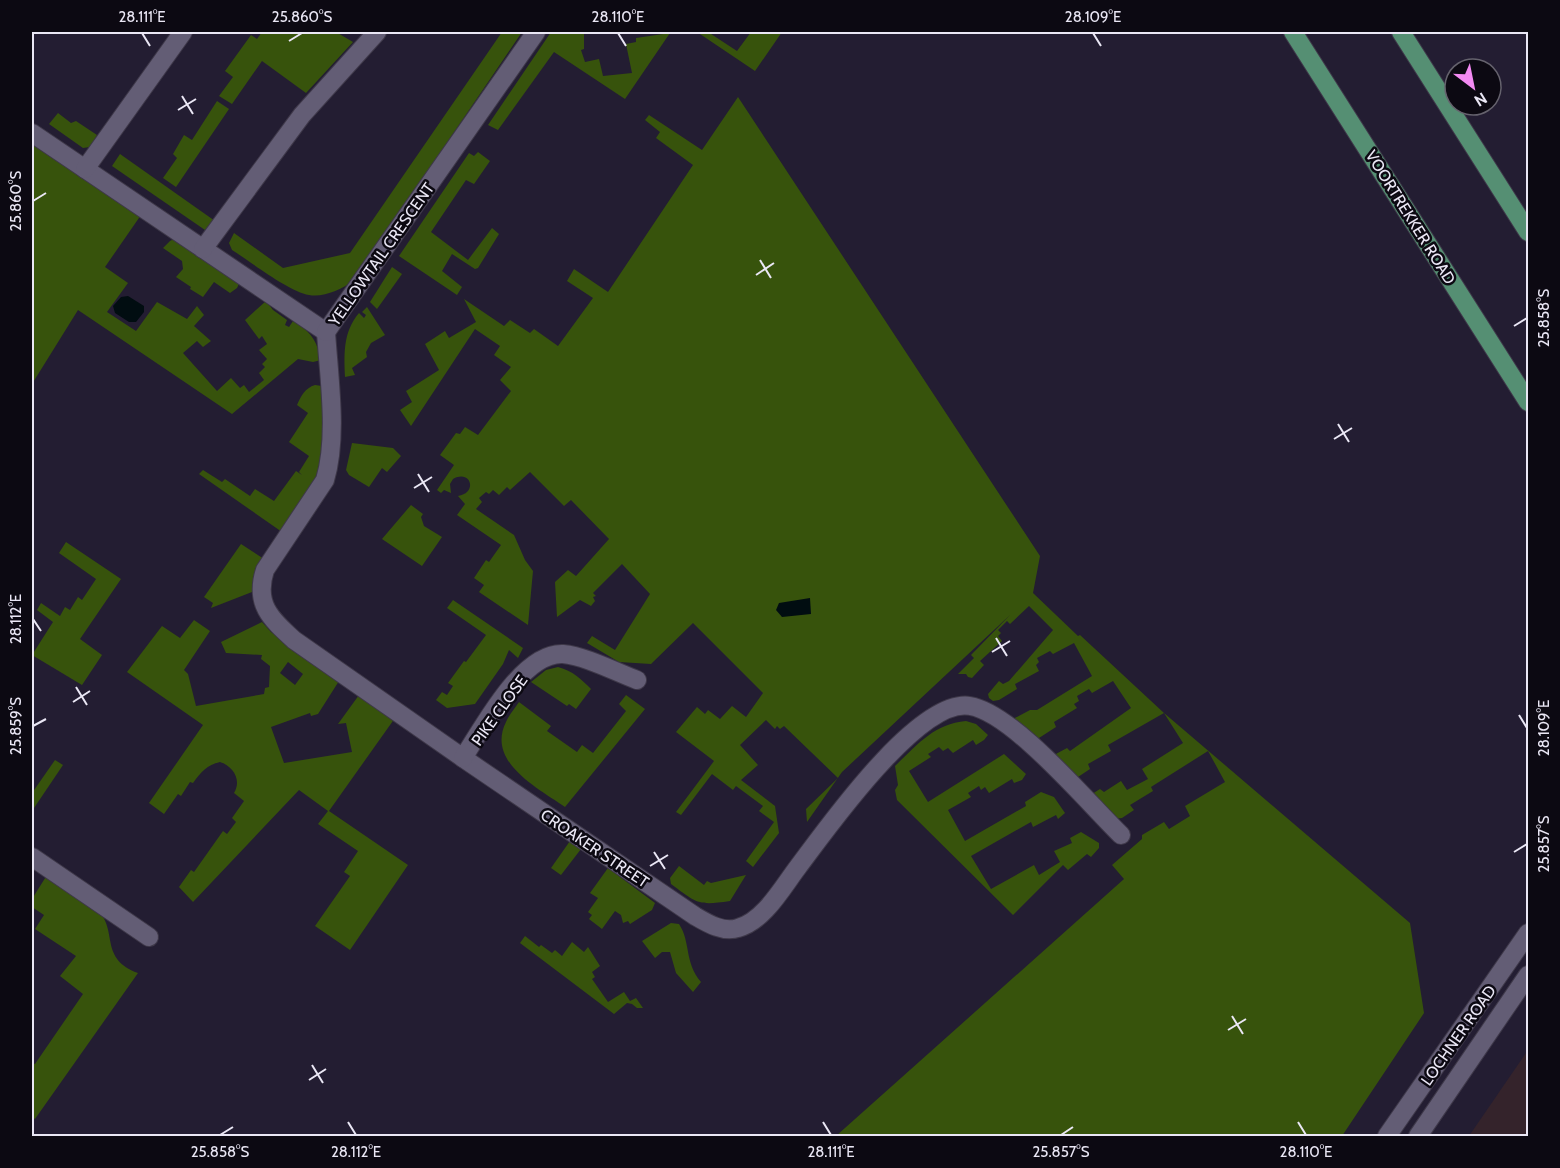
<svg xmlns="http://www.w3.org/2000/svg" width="1560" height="1168" viewBox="0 0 1560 1168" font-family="Cabin,sans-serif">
<rect width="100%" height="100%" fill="#231d32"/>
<path fill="#34232b" d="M 1528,1050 L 1528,1136 L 1469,1136 Z"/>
<g fill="#37530c" fill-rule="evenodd">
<path d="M 262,32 L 336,32 L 353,42 L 306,93 L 262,61 L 232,104 L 219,96 L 233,77 L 225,71 L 251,35 L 257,39 Z"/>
<path d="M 502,32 L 522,32 L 353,281 C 342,289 323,298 309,295 C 288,291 251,262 232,250 L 229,243 L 234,233 L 283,268 L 350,253 Z"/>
<path d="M 551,32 L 584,32 L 584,49 L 581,50 L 585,62 L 599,59 L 603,76 L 632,73 L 626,44 L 636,42 L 636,38 L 670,33 L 625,99 L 554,52 L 498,130 L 488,125 Z"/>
<path d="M 697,32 L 708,32 L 737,51 L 751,32 L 782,32 L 755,71 Z"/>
<path d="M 738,97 L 1040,556 L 1033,593 L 1078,636 L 1080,635 L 1164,713 L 1410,923 L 1424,1013 L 1342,1136 L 836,1136 L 1124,879 L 1112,865 L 1142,839 L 1142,835 L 1164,822 L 1169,829 L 1190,816 L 1185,806 L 1225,782 L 1208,751 L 1151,787 L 1153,791 L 1130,805 L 1134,810 L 1122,818 L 1114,819 L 1092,794 L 1100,789 L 1104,792 L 1121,781 L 1127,790 L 1148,779 L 1142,769 L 1183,743 L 1164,713 L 1108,745 L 1111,751 L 1088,764 L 1090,769 L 1078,777 L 1071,776 L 1054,755 L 1067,748 L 1070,751 L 1131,708 L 1113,681 L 1092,693 L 1089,689 L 1077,696 L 1079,701 L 1074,704 L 1077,708 L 1054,722 L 1056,727 L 1039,738 L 1033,739 L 1013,719 L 1030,710 L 1037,710 L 1092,676 L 1074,643 L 1053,654 L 1050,651 L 1037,658 L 1039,662 L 1036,665 L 1039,671 L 1015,684 L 1017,689 L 999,700 L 993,701 L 989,698 L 988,694 L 999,681 L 1003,684 L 1009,681 L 1053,630 L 1029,606 L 1010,624 L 1007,621 L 998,630 L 1001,633 L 998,636 L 1002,641 L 980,661 L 984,665 L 972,678 L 968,677 L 966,674 L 958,674 L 974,658 L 971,655 L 1010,615 L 842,772 L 807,822 L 806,809 L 838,778 L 784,726 L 780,729 L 777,726 L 775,729 L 766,720 L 740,745 L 758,765 L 741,780 L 775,806 L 779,833 L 753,867 L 746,861 L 774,822 L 759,811 L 763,806 L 736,786 L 733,790 L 712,774 L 681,815 L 676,812 L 714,761 L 676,732 L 697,707 L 705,714 L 708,710 L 720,719 L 732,706 L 746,717 L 763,693 L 693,623 L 651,664 L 619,662 L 587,643 L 592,636 L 615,650 L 650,594 L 622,564 L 593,593 L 596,596 L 593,597 L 595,601 L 591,606 L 580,600 L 557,617 L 555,582 L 568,570 L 576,576 L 609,539 L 571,500 L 564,506 L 530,472 L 510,490 L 507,487 L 499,495 L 493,490 L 489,494 L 486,492 L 479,498 L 482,502 L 476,509 L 514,535 L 525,560 L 533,571 L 528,625 L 479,592 L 484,585 L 474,578 L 486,560 L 489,562 L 501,545 L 457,515 L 465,504 L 458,496 C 478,493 471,469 453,479 L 450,484 L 451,493 L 444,490 L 441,493 L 437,490 L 454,465 L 440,455 L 456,433 L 460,434 L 465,427 L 478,435 L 511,391 L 500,380 L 511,367 L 494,355 L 500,346 L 475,329 L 411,426 L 400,410 L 412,402 L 406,391 L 439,370 L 425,344 L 445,331 L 449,338 L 476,322 L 464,299 L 504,326 L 510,320 L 530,333 L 534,329 L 558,346 L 593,298 L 567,281 L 574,269 L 608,292 L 693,165 L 656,138 L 660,132 L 645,120 L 649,115 L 702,150 Z"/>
<path d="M 217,101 L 229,109 L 176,187 L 163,178 L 177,158 L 173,154 L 184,135 L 192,140 Z"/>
<path d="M 58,113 L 71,123 L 76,121 L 97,135 L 90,147 L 83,148 L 49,124 Z"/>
<path d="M 32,137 L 141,215 L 105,267 L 128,283 L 107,312 L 136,331 L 157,302 L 187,319 L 197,306 L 204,315 L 194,326 L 211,341 L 203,347 L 197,341 L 183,353 L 217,391 L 231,378 L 240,388 L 244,385 L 249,392 L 264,380 L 259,373 L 265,367 L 262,364 L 267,359 L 259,350 L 267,344 L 262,336 L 259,339 L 245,320 L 266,301 L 273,310 L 287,320 L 285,325 L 289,327 L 293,321 C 310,331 317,340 321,360 L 313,362 L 298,359 L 232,414 L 78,310 L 32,384 Z"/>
<path d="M 478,152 L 490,161 L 474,184 L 466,180 L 431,232 L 468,260 L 492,228 L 499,234 L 478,268 L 475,269 L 452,254 L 442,271 L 462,287 L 457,295 L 399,256 L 469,153 L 474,156 Z"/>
<path d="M 120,154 L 215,221 L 205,230 L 112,166 Z"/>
<path d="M 174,239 L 239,284 L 237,288 L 230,293 L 214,282 L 203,297 L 190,289 L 191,287 L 176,277 L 183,269 L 182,261 L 163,248 L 170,241 Z"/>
<path d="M 392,267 L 402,274 L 377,309 L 370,302 Z"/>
<path d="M 367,307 L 385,335 L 371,343 L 366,352 L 367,357 L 352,368 L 355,375 L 345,377 C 344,353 343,332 359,313 L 364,318 L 366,315 L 362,312 Z"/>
<path d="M 315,385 L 322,386 L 326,438 L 318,474 L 282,532 L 199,474 L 203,470 L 222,482 L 225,479 L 250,496 L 255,489 L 274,501 L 296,471 L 302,475 L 299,472 L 309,456 L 289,442 L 308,413 L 297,405 C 301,396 305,388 315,385 Z"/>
<path d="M 352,443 L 393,448 L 401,456 L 387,472 L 382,468 L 369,487 L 349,475 L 346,470 Z"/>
<path d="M 411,505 L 423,514 L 421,517 L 424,526 L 442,537 L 422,566 L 382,539 Z"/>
<path d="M 66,542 L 121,579 L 80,639 L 102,655 L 82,685 L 32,655 L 53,622 L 37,610 L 41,603 L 60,616 L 65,607 L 70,610 L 78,597 L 82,600 L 96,579 L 59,553 Z"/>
<path d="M 241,544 L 264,559 L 252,584 L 252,592 L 211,608 L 213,603 L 204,597 Z"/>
<path d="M 453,600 L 523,648 L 518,658 L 509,650 L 503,664 L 475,704 L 447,708 L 436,700 L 442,692 L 447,695 L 453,686 L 448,683 L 464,661 L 466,662 L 486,635 L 447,608 Z"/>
<path d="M 194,620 L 210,631 L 184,670 L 188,674 L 196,706 L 264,694 L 265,688 L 269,687 L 270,666 L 261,659 L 262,655 L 226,653 L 221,642 L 262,622 L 271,632 L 339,681 L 318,714 L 311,716 L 310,713 L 271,727 L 284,763 L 352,752 L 346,723 L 338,724 L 359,695 L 395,718 L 329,811 L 408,865 L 350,950 L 315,926 L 350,876 L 344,872 L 358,851 L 318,824 L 328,811 L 299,790 L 193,902 L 179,887 L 191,870 L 194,872 L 223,831 L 227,834 L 236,822 L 232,818 L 244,801 L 234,793 C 242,780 233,766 220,762 C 207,765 201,772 193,783 L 190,782 L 181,796 L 178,794 L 164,814 L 149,803 L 203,725 L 127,672 L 162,626 L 180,638 ZM 288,662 L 303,674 L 295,685 L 280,673 Z"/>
<path d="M 558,667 C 573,671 581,679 591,689 L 576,709 L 569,704 L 567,706 L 531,682 L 546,670 Z"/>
<path d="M 626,695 L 645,709 L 565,807 C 538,788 486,762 506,722 C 509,715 515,708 519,702 L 551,726 L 547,731 L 577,752 L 582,745 L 593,753 L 626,711 L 619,704 Z"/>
<path d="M 966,721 L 976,724 L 988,735 L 984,740 L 976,745 L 973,740 L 953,753 L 948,748 L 943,751 L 939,747 L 928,754 L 931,757 L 909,771 L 928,802 L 1004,754 L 1026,774 L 1022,780 L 1014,783 L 1012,779 L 989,793 L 985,787 L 981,790 L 979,786 L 968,793 L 971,797 L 948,810 L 965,841 L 1026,806 L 1025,802 L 1041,792 L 1054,797 L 1065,813 L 1058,819 L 1056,815 L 1033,827 L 1031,822 L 971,856 L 991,889 L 1034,865 L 1039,875 L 1060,862 L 1054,851 L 1072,843 L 1070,838 L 1081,832 L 1099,843 L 1099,848 L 1091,857 L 1087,854 L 1068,870 L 1063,865 L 1013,915 L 897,800 L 895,790 L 898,785 L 895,766 C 918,744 934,724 966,721 Z"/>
<path d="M 55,760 L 63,765 L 32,811 L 32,793 Z"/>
<path d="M 570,841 L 581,849 L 561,875 L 551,868 Z"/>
<path d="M 679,866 L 704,885 L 707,881 L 711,883 L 746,875 L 730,901 C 697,906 697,903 671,884 L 670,878 Z"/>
<path d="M 608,868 L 655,903 L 652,910 L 630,924 L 628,921 L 623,923 L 621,915 L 615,911 L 602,929 L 589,919 L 592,915 L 588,912 L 598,898 L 590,893 Z"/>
<path d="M 47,875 C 60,884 72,893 85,902 C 90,906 96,909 100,913 C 117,932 100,959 138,973 L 35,1119 L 32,1117 L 32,1063 L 35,1064 L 83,994 L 60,976 L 76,956 L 35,929 L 44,915 L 32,907 L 32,899 Z"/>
<path d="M 671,923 L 679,924 C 691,942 684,962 701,982 L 693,992 L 676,973 L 670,952 L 662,952 L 655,958 L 642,941 Z"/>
<path d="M 525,936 L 539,947 L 541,945 L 552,953 L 555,950 L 562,956 L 572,942 L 584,952 L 588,947 L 600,966 L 592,972 L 595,977 L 592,979 L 608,1002 L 624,992 L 630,1001 L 636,998 L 643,1008 L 637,1008 L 632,1004 L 627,1003 L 614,1014 L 520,943 Z"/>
</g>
<g fill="#010d11">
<path d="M 128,296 L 144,306 L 144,312 L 136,322 L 129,322 L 115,313 L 113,306 L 121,297 Z"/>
<path d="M 810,598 L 811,614 L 782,617 L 776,610 L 779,603 Z"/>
</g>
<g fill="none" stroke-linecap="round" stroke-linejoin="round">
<defs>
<g id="minor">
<path d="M 32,133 L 326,332"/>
<path d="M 85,169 L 183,32"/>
<path d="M 203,249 L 302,115 L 377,32"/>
<path d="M 326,332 C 329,378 338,437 325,480 L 265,570 C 254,604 271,619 294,640 L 463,758 L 695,916 C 707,923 723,933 738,928 C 764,921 782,888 798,867 C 826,830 919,697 970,706 C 1013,713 1088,803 1121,835"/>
<path d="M 326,332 L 536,32"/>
<path d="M 463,758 C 483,728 522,652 563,654 C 585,656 616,672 637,680"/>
<path d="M 32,857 L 149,937"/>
</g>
<g id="tertiary">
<path d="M 1387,1136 L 1528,933"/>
<path d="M 1418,1136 L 1528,975"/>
</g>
<g id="primary">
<path d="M 1293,32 L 1528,402"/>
<path d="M 1401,32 L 1528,232"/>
</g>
</defs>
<use href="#minor" stroke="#3e3849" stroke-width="20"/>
<use href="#tertiary" stroke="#3e3849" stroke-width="20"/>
<use href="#primary" stroke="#3e3849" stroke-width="20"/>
<use href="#minor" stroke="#635d75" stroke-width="18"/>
<use href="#tertiary" stroke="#635d75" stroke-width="18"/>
<use href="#primary" stroke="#558f73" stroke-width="18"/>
</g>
<path fill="none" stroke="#eae7f5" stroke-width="2" d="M 142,33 L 150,46M 618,33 L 626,46M 1093,33 L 1101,46M 289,41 L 302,33M 182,96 L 193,114M 178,110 L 196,99M 33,201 L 46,193M 760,260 L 771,278M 756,275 L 774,263M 1514,326 L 1527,318M 1338,424 L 1349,442M 1334,439 L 1352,428M 418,474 L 429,492M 414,488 L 432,477M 33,619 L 41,631M 996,638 L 1007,656M 992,652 L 1010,641M 76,687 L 87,705M 73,702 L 90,691M 1519,715 L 1527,728M 33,726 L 46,719M 654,852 L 665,869M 1514,852 L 1527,844M 650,866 L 668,855M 1232,1016 L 1243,1034M 1228,1030 L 1246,1019M 312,1065 L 323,1083M 309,1080 L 326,1069M 348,1122 L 356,1135M 823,1122 L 831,1135M 1298,1122 L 1306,1135M 220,1135 L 233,1127M 1061,1135 L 1073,1127"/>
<g text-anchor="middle" stroke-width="5" stroke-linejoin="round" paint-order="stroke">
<g font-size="16" fill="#eae7f5" stroke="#0c0912">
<text transform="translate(1411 217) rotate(58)" y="6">VOORTREKKER ROAD</text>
<text transform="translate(381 254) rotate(-55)" y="6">YELLOWTAIL CRESCENT</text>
<text transform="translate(499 710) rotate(-54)" y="6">PIKE CLOSE</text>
<text transform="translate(595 848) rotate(34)" y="6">CROAKER STREET</text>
<text transform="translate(1458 1035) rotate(-55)" y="6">LOCHNER ROAD</text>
</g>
</g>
<rect width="1560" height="1168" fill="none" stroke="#0c0912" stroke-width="66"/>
<g transform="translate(1473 87) rotate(148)"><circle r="28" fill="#0c0912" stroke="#65626d" stroke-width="1.5"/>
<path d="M0-4.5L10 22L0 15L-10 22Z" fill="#f38af2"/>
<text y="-9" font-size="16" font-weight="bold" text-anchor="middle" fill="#eae7f5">N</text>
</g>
<rect x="33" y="33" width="1494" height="1102" fill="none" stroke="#eae7f5" stroke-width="2"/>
<g font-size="15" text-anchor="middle" fill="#eae7f5">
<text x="142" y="22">28.111°E</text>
<text x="302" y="22">25.860°S</text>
<text x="618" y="22">28.110°E</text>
<text x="1093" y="22">28.109°E</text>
<text transform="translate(16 201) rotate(-90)" y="5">25.860°S</text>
<text transform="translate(1544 318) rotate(-90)" y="5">25.858°S</text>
<text transform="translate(16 619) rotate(-90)" y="5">28.112°E</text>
<text transform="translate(16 726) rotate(-90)" y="5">25.859°S</text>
<text transform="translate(1544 728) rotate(-90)" y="5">28.109°E</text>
<text transform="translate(1544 844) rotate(-90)" y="5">25.857°S</text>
<text x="220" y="1157">25.858°S</text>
<text x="356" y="1157">28.112°E</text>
<text x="831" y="1157">28.111°E</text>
<text x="1061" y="1157">25.857°S</text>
<text x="1306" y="1157">28.110°E</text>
</g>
</svg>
